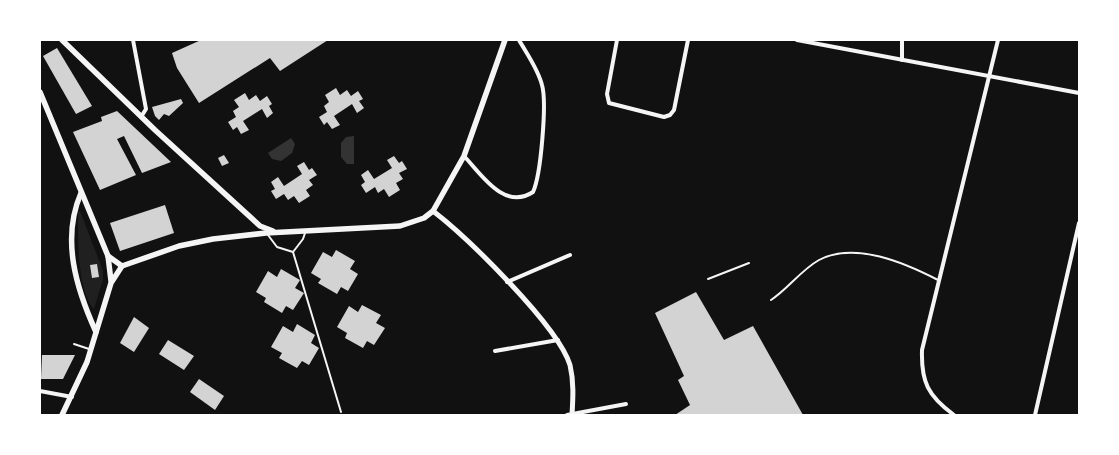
<svg xmlns="http://www.w3.org/2000/svg" width="1119" height="455" viewBox="0 0 1119 455" font-family="Figtree,sans-serif">
<rect width="100%" height="100%" fill="#111"/>
<path fill="#202020" d="M 80,211 L 103,271 L 103,279 L 94,309 C 77,291 78,237 78,212 Z"/>
<g fill="#333">
<path d="M 354,136 L 354,164 L 347,164 L 341,157 L 341,143 L 346,137 Z"/>
<path d="M 291,138 L 295,144 L 292,153 L 281,161 L 272,159 L 268,153 Z"/>
</g>
<g fill="#d3d3d3">
<path d="M 201,40 L 328,40 L 280,71 L 270,58 L 199,103 L 177,68 L 172,53 Z"/>
<path d="M 57,48 L 92,106 L 76,114 L 43,56 Z"/>
<path d="M 336,88 L 340,95 L 347,90 L 351,96 L 358,91 L 363,99 L 359,101 L 364,108 L 357,113 L 352,104 L 334,116 L 340,125 L 332,129 L 327,122 L 324,125 L 319,117 L 327,112 L 324,106 L 329,102 L 325,95 Z"/>
<path d="M 245,93 L 249,100 L 256,95 L 260,101 L 267,96 L 272,104 L 269,106 L 273,113 L 267,118 L 262,109 L 243,121 L 249,130 L 241,134 L 237,127 L 233,130 L 228,122 L 236,117 L 233,111 L 239,107 L 234,100 Z"/>
<path d="M 181,99 L 183,103 L 169,116 L 164,114 L 159,120 L 155,116 L 152,107 Z"/>
<path d="M 117,111 L 171,162 L 142,173 L 124,136 L 117,139 L 136,175 L 100,190 L 73,132 L 102,121 L 101,117 Z"/>
<path d="M 224,155 L 229,163 L 222,166 L 218,158 Z"/>
<path d="M 394,156 L 399,163 L 402,161 L 407,169 L 399,173 L 403,179 L 396,183 L 400,190 L 389,197 L 384,189 L 378,193 L 375,187 L 366,193 L 361,185 L 365,182 L 361,175 L 368,170 L 374,179 L 392,168 L 387,160 Z"/>
<path d="M 304,162 L 309,170 L 312,168 L 317,175 L 309,180 L 313,185 L 306,190 L 310,196 L 299,203 L 294,196 L 288,200 L 284,194 L 276,199 L 271,191 L 275,189 L 271,182 L 278,177 L 284,186 L 302,174 L 297,166 Z"/>
<path d="M 165,205 L 174,233 L 120,251 L 110,223 Z"/>
<path d="M 336,250 L 355,261 L 350,269 L 358,274 L 348,291 L 341,287 L 337,294 L 318,283 L 321,279 L 311,273 L 323,252 L 332,257 Z"/>
<path d="M 97,264 L 99,277 L 92,278 L 90,265 Z"/>
<path d="M 281,269 L 300,280 L 295,288 L 304,293 L 293,310 L 286,306 L 282,313 L 264,302 L 266,298 L 256,292 L 268,271 L 277,277 Z"/>
<path d="M 696,292 L 724,340 L 753,326 L 803,415 L 675,415 L 690,405 L 678,380 L 684,376 L 655,313 Z"/>
<path d="M 362,305 L 381,315 L 376,323 L 385,328 L 374,345 L 367,341 L 363,348 L 345,338 L 347,333 L 337,327 L 349,306 L 358,312 Z"/>
<path d="M 134,317 L 149,328 L 134,352 L 120,343 Z"/>
<path d="M 297,324 L 315,335 L 311,343 L 319,348 L 309,365 L 302,361 L 297,368 L 279,358 L 282,353 L 271,347 L 283,326 L 293,332 Z"/>
<path d="M 168,340 L 194,356 L 184,370 L 159,354 Z"/>
<path d="M 42,355 L 75,355 L 63,379 L 41,379 Z"/>
<path d="M 199,379 L 224,396 L 215,410 L 190,392 Z"/>
</g>
<g fill="none" stroke-linecap="round" stroke-linejoin="round">
<g stroke="#f5f5f5" stroke-width="2">
<path d="M 268,235 L 277,247 L 293,252 L 303,239 L 305,233"/>
<path d="M 293,252 L 341,412"/>
<path d="M 708,279 L 749,263"/>
<path d="M 771,300 C 788,289 801,270 819,260 C 855,241 905,263 938,280"/>
<path d="M 74,344 L 89,349"/>
</g>
<g stroke="#f5f5f5" stroke-width="4">
<path d="M 133,40 L 146,109 L 141,117"/>
<path d="M 617,40 L 607,94 L 609,103 L 664,117 L 670,115 L 674,110 L 688,40"/>
<path d="M 797,40 L 1079,93"/>
<path d="M 902,40 L 902,60"/>
<path d="M 464,156 C 481,174 504,211 533,192 C 541,175 547,102 542,85 C 538,69 527,54 519,40"/>
<path d="M 507,282 L 570,255"/>
<path d="M 495,351 L 558,340"/>
<path d="M 40,391 L 72,397"/>
<path d="M 567,415 L 626,404"/>
<path d="M 954,415 C 928,396 921,382 922,350 L 998,40"/>
<path d="M 1035,415 L 1079,223"/>
</g>
<path stroke="#f5f5f5" stroke-width="5" d="M 433,211 C 468,238 558,326 570,365 C 574,382 573,398 572,415"/>
<g stroke="#f5f5f5" stroke-width="5.5">
<path d="M 62,40 L 155,130 L 260,226 L 273,231"/>
<path d="M 40,92 L 108,256 L 111,281"/>
<path d="M 81,193 C 61,239 76,288 96,332"/>
<path d="M 108,256 L 122,266"/>
<path d="M 62,415 L 87,362 L 111,283 L 122,266 L 179,246 L 213,239 L 266,233 L 400,226 L 424,218 L 433,211 L 464,156 L 505,40"/>
</g>
</g>
<rect width="1119" height="455" fill="none" stroke="#ffffff" stroke-width="82"/>
</svg>
